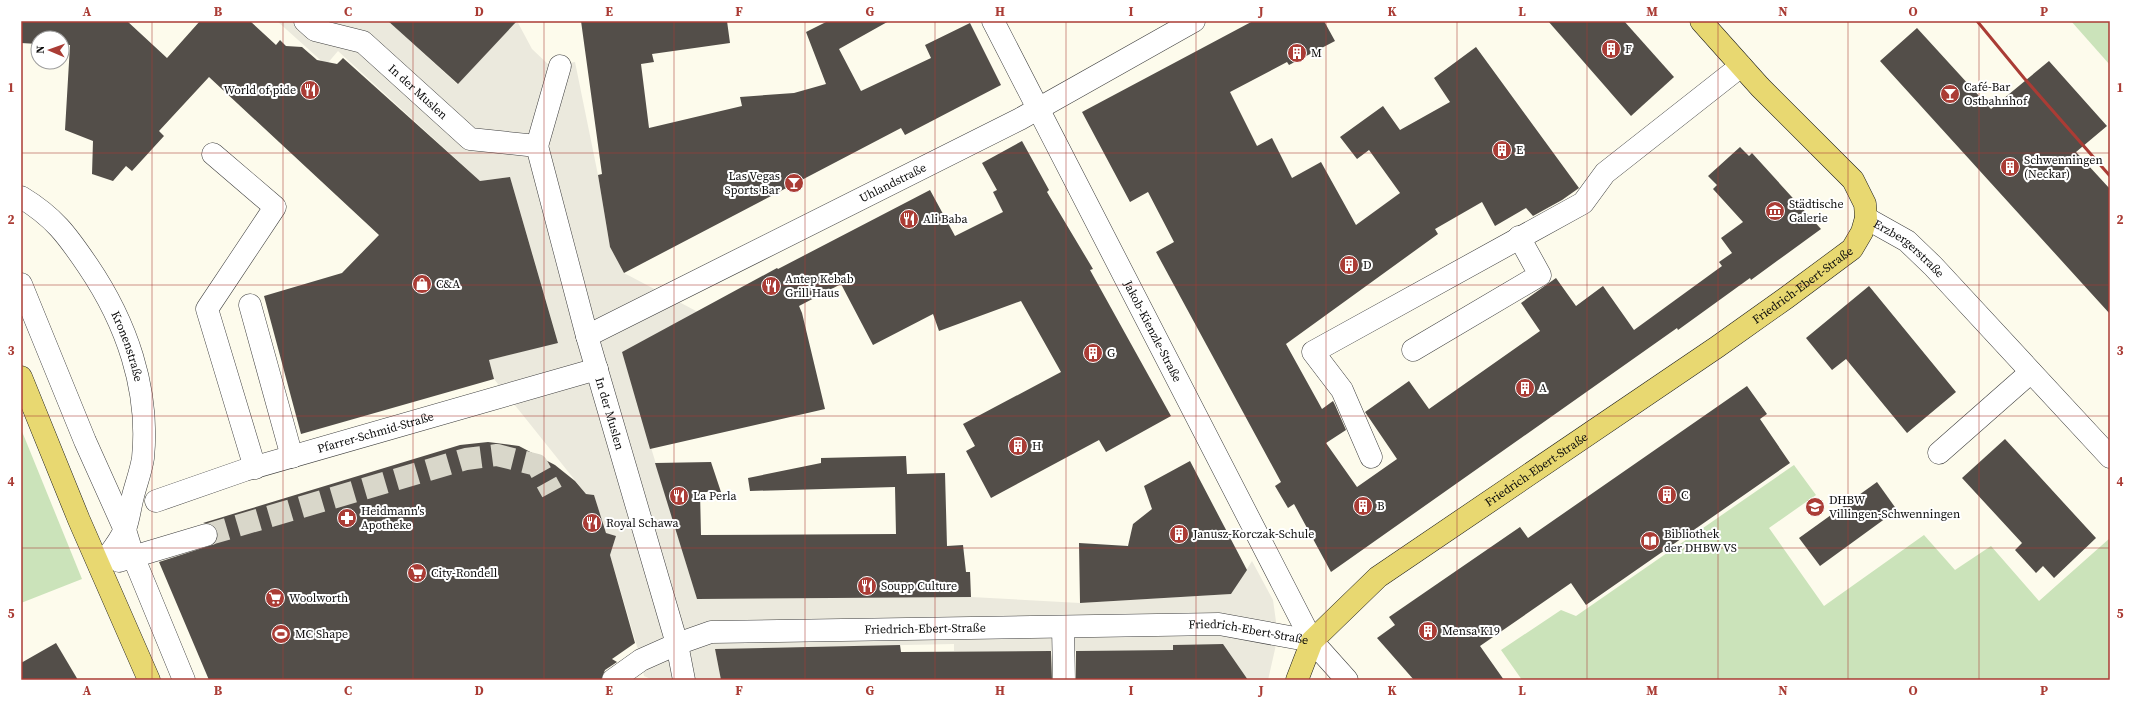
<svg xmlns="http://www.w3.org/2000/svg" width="2131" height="701" viewBox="0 0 2131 701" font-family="'Source Serif 4',serif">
<rect width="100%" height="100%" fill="#fdfbec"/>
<g fill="#cbe3ba">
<path d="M 2071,21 L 2110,21 L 2110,65 Z"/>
<path d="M 21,429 L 82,579 L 21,603 Z"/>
<path d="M 1794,465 L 1816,495 L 1769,528 L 1824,606 L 1924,535 L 1955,570 L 1991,546 L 2039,601 L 2110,538 L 2110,680 L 1522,680 L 1501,650 L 1561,610 L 1576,616 Z"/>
</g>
<path fill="#ebe9dd" d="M 277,21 L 388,21 L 457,84 L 517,21 L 532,49 L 550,66 L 575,62 L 598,175 L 610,247 L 624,273 L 698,312 L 622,352 L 697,599 L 971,597 L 1080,603 L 1231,594 L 1252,561 L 1273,600 L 1278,636 L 1268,680 L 1248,680 L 1222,644 L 1173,645 L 1173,650 L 1063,651 L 954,651 L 954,644 L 715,649 L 721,680 L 653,680 L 644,676 L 641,660 L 610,555 L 616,536 L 606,533 L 594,495 L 586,494 L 494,379 L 489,360 L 558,342 L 510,177 L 480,181 L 338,51 L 326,65 Z"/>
<g fill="#534e49">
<path d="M 21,21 L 127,21 L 167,58 L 200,21 L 250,21 L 276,45 L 280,40 L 286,46 L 302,47 L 317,60 L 337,64 L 343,58 L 480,181 L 510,177 L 558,343 L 489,360 L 494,379 L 301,434 L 264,296 L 342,273 L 379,235 L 209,77 L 159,131 L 164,136 L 132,171 L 126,166 L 113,181 L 92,174 L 93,141 L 65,130 L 70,45 L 62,45 L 62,38 L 38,38 L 38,44 L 21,43 Z"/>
<path d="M 388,21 L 517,21 L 458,84 Z"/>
<path d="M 581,21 L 727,21 L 730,43 L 652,54 L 654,62 L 641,64 L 649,128 L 742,106 L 740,97 L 794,93 L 826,84 L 806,32 L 828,21 L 889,21 L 839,49 L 861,91 L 931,58 L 925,45 L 970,23 L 1001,85 L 905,135 L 901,128 L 624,273 L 610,247 L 598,175 L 602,174 Z"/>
<path d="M 1253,21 L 1324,21 L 1335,41 L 1289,65 L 1287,62 L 1230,92 L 1257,146 L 1272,138 L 1292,178 L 1321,162 L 1356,225 L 1400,193 L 1369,150 L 1357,159 L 1340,137 L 1383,106 L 1400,130 L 1450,102 L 1434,78 L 1476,47 L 1579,188 L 1562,200 L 1533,216 L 1526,208 L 1495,226 L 1482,202 L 1435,229 L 1438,234 L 1286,344 L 1322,409 L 1333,401 L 1335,405 L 1346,430 L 1326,443 L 1357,487 L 1397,459 L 1365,412 L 1409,381 L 1429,409 L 1540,331 L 1521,303 L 1556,278 L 1576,306 L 1603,286 L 1634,330 L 1722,266 L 1719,262 L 1732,253 L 1721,238 L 1743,222 L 1713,189 L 1717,185 L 1708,176 L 1740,147 L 1749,156 L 1752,153 L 1821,229 L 1751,280 L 1750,278 L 1678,330 L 1677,328 L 1331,572 L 1294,504 L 1288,508 L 1275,486 L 1281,482 L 1156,252 L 1174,242 L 1148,192 L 1130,202 L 1082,112 Z"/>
<path d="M 1548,21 L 1624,21 L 1674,77 L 1631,116 Z"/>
<path d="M 1917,28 L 1991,109 L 2049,61 L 2107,126 L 2076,152 L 2110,189 L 2110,314 L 1880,61 Z"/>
<path d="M 1022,141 L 1049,190 L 1047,192 L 1093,269 L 1090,270 L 1171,416 L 1106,452 L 1099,440 L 991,498 L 966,451 L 975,446 L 963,424 L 1061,372 L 1021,301 L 939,331 L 933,314 L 873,345 L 841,284 L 799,306 L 802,313 L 825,409 L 650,449 L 622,352 L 777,268 L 778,269 L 930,190 L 955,236 L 1003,212 L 993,192 L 997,190 L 982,163 Z"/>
<path d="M 1869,286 L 1956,392 L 1907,433 L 1846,359 L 1832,370 L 1806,338 Z"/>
<path d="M 1747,386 L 1767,414 L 1760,419 L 1790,463 L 1586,605 L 1571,583 L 1480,646 L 1504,680 L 1414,680 L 1377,638 L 1395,625 L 1389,617 L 1437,584 L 1520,527 L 1528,538 Z"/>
<path d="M 2005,439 L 2096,538 L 2054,578 L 2043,566 L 2036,573 L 2015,550 L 2022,543 L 1962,478 Z"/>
<path d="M 488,442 L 519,446 L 555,465 L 575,481 L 586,494 L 594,495 L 606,533 L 616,536 L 610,555 L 635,643 L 612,659 L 617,662 L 605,670 L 601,680 L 209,680 L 159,562 L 215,544 L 218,538 L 218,531 L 214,526 L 203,523 L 460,445 Z"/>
<path d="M 906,456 L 907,474 L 945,473 L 947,546 L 963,545 L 966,572 L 970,572 L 971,597 L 697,599 L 655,463 L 711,462 L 721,492 L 700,492 L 701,535 L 896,534 L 895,487 L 750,491 L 748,478 L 821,463 L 821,458 Z"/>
<path d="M 1190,461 L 1247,570 L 1231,594 L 1080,603 L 1079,543 L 1128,546 L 1133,524 L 1152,509 L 1144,486 Z"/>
<path d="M 1877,482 L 1897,510 L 1820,566 L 1799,538 Z"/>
<path d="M 56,643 L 78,680 L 21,680 L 21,663 Z"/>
<path d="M 1223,644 L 1248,680 L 1076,680 L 1076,651 L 1173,650 L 1173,645 Z"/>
<path d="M 900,645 L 901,652 L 1051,651 L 1052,680 L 721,680 L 715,649 Z"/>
</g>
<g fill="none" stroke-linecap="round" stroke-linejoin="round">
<path stroke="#d9d7ca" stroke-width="22" stroke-dasharray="22 11" stroke-linecap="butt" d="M 206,535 L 466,459 L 497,455 L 537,465 L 552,492"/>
<defs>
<g id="minor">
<path id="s1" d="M 305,21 L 315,30 L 363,42 L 470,139 L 537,146 L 587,336 L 677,644 L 684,680"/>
<path id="s2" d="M 993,21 L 1312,641 L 1347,680"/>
<path d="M 537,146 L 560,66"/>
<path d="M 213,154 L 275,207 L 207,309 L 255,468"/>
<path id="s3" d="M 21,197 C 54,217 67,235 88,266 C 126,322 150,389 143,458 C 141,471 136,484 133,496 C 130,507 129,519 125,529 C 120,542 108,555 100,567"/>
<path id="s4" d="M 1866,218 L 1907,241 L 1933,266 L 2110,457"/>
<path d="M 21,284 L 85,441 L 125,530 L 133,556 L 184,680"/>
<path d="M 250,305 L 292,457"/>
<path id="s5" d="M 587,336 L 1020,119 L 1194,21"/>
<path d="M 1413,350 L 1540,275 L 1519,237"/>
<path d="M 1939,453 L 2031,372"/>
<path d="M 1371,457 L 1342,390 L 1313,352 L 1583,203 L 1605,173 L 1741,66"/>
<path id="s6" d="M 156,501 L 245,470 L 597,369"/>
<path d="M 119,561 L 206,535"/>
<path d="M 1063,627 L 1064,680"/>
<path id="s7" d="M 613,680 L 641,660 L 677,644 L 711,632 L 1219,624 L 1312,641"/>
</g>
<g id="major">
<path d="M 21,377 L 79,520 L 149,680"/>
<path id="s8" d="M 1297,680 L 1312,641 L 1378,577 L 1717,347 L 1786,298 L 1852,249 L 1862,232 L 1866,218 L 1865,204 L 1853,180 L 1760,87 L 1701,21"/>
</g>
</defs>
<use href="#minor" stroke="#3e3e3e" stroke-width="23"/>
<use href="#major" stroke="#1c1c1c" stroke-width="23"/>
<use href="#minor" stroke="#fff" stroke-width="22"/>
<use href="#major" stroke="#e8d871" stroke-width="22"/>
<path stroke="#aa3c35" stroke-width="3" d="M 1977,21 L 2024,78 L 2110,176"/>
</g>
<path fill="none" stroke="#aa3c35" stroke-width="1" stroke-opacity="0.55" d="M 152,21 L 152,680M 283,21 L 283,680M 413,21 L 413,680M 544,21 L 544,680M 674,21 L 674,680M 805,21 L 805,680M 935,21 L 935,680M 1066,21 L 1066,680M 1196,21 L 1196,680M 1326,21 L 1326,680M 1457,21 L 1457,680M 1587,21 L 1587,680M 1718,21 L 1718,680M 1848,21 L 1848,680M 1979,21 L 1979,680M 21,153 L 2110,153M 21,285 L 2110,285M 21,416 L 2110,416M 21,548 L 2110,548"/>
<defs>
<symbol id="building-disc" viewBox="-11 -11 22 22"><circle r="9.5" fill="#aa3c35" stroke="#fff"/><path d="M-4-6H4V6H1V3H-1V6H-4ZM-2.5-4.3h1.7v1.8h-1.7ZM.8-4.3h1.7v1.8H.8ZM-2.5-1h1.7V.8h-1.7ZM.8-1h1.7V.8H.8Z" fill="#fff"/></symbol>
<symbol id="restaurant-disc" viewBox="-11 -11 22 22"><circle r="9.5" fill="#aa3c35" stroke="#fff"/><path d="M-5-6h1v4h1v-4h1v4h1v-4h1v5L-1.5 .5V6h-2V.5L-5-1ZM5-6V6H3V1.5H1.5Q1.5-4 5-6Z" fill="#fff"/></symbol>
<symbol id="bar-disc" viewBox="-11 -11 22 22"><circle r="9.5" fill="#aa3c35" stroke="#fff"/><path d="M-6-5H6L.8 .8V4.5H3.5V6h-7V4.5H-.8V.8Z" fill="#fff"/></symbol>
<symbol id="museum-disc" viewBox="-11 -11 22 22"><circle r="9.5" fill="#aa3c35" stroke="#fff"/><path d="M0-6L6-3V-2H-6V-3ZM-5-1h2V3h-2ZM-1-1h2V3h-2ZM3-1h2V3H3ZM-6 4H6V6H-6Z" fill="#fff"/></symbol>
<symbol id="shop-disc" viewBox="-11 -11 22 22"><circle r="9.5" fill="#aa3c35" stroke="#fff"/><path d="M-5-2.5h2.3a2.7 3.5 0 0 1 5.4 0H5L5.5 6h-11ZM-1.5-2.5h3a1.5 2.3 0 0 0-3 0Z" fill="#fff"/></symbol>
<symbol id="university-disc" viewBox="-11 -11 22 22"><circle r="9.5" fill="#aa3c35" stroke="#fff"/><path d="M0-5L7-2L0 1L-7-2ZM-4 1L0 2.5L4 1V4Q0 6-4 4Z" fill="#fff"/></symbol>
<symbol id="pharmacy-disc" viewBox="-11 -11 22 22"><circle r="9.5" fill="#aa3c35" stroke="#fff"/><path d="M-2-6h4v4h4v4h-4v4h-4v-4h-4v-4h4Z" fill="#fff"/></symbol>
<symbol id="library-disc" viewBox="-11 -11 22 22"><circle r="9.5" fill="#aa3c35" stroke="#fff"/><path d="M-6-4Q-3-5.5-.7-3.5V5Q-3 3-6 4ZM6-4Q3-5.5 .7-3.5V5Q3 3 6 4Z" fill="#fff"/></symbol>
<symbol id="supermarket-disc" viewBox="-11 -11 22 22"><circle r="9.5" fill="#aa3c35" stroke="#fff"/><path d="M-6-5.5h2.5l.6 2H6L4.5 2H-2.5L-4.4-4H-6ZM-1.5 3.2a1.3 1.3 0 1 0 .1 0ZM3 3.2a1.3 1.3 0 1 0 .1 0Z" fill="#fff"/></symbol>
<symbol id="stadium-disc" viewBox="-11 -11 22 22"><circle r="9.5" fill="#aa3c35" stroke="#fff"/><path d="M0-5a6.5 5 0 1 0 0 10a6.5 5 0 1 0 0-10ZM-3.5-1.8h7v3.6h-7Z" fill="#fff"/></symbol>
</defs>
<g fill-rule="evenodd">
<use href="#building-disc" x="1600" y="38" width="22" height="22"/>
<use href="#building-disc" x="1286" y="42" width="22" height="22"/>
<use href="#restaurant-disc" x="299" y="79" width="22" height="22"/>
<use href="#bar-disc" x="1939" y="83" width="22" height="22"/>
<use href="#building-disc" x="1491" y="139" width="22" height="22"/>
<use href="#building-disc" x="1999" y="156" width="22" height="22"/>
<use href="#bar-disc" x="783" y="172" width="22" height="22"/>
<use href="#museum-disc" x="1764" y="200" width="22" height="22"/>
<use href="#restaurant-disc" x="898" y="208" width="22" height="22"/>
<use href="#building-disc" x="1338" y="254" width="22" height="22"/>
<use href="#shop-disc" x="411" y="273" width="22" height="22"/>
<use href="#restaurant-disc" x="760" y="275" width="22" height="22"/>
<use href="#building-disc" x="1082" y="342" width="22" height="22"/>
<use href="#building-disc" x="1514" y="377" width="22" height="22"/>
<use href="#building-disc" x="1007" y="435" width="22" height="22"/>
<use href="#building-disc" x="1656" y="484" width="22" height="22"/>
<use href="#restaurant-disc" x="668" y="485" width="22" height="22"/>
<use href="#building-disc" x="1352" y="495" width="22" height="22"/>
<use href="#university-disc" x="1804" y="496" width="22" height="22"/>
<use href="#pharmacy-disc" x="336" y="507" width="22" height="22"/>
<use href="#restaurant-disc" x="581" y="512" width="22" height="22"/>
<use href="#building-disc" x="1168" y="523" width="22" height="22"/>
<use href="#library-disc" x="1639" y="530" width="22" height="22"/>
<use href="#supermarket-disc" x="406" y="562" width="22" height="22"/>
<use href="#restaurant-disc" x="856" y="575" width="22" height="22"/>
<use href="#supermarket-disc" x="264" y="587" width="22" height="22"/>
<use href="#building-disc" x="1417" y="620" width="22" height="22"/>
<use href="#stadium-disc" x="270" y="623" width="22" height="22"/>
</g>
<g text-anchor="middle" stroke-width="4" stroke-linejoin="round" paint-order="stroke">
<g font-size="12" fill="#0b0b0b" stroke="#fff" text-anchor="start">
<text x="1625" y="53">F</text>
<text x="1311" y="57">M</text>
<text x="1964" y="91">Café-Bar<tspan x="1964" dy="14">Ostbahnhof</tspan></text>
<text x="296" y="94" text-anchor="end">World of pide</text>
<text x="1516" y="154">E</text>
<text x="2024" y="164">Schwenningen<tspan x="2024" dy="14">(Neckar)</tspan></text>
<text x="780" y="180" text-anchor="end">Las Vegas<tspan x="780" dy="14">Sports Bar</tspan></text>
<text x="1789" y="208">Städtische<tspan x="1789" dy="14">Galerie</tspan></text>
<text x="923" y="223">Ali Baba</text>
<text x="1363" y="269">D</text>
<text x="785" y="283">Antep Kebab<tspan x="785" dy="14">Grill Haus</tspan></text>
<text x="436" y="288">C&amp;A</text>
<text x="1107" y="357">G</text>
<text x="1539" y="392">A</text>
<text x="1032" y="450">H</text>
<text x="1681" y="499">C</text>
<text x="693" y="500">La Perla</text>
<text x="1829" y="504">DHBW<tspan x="1829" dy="14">Villingen-Schwenningen</tspan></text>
<text x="1377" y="510">B</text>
<text x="361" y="515">Heidmann's<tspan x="361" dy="14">Apotheke</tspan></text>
<text x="606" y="527">Royal Schawa</text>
<text x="1193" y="538">Janusz-Korczak-Schule</text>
<text x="1664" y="538">Bibliothek<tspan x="1664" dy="14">der DHBW VS</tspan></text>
<text x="431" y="577">City-Rondell</text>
<text x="881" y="590">Soupp Culture</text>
<text x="289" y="602">Woolworth</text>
<text x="1442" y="635">Mensa K19</text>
<text x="295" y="638">MC Shape</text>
</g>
<g font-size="12" fill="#0b0b0b" stroke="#fff">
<text dy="4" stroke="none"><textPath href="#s1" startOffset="137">In der Muslen</textPath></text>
<text dy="4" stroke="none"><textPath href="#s5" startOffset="342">Uhlandstraße</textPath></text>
<text dy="4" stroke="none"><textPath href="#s4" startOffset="53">Erzbergerstraße</textPath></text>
<text dy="4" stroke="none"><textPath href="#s8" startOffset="649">Friedrich-Ebert-Straße</textPath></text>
<text dy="4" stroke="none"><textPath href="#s2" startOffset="349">Jakob-Kienzle-Straße</textPath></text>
<text dy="4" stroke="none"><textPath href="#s3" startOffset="187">Kronenstraße</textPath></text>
<text dy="4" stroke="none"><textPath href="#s1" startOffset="552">In der Muslen</textPath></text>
<text dy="4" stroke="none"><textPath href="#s6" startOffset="230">Pfarrer-Schmid-Straße</textPath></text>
<text dy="4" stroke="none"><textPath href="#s8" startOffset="325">Friedrich-Ebert-Straße</textPath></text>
<text dy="4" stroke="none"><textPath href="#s7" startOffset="324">Friedrich-Ebert-Straße</textPath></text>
<text dy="4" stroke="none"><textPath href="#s7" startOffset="648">Friedrich-Ebert-Straße</textPath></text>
</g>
</g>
<rect width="2131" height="701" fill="none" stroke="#ffffff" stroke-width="44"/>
<g transform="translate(50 50) rotate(272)"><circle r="19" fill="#ffffff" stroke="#9d9d9d"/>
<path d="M0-3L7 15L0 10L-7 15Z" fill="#aa3c35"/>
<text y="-6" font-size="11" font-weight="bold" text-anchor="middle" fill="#0b0b0b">N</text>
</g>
<rect x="22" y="22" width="2087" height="657" fill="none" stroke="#aa3c35" stroke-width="1.5"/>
<g font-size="13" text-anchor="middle" font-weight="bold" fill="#aa3c35">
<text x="87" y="16">A</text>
<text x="218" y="16">B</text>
<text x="348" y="16">C</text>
<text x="479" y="16">D</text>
<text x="609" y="16">E</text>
<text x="739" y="16">F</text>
<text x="870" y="16">G</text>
<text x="1000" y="16">H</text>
<text x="1131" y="16">I</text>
<text x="1261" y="16">J</text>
<text x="1392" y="16">K</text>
<text x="1522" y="16">L</text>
<text x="1652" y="16">M</text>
<text x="1783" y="16">N</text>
<text x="1913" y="16">O</text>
<text x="2044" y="16">P</text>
<text x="11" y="92">1</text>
<text x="2120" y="92">1</text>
<text x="11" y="224">2</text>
<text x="2120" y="224">2</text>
<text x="11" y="355">3</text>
<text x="2120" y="355">3</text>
<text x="11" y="486">4</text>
<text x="2120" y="486">4</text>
<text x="11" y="618">5</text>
<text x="2120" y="618">5</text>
<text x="87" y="695">A</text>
<text x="218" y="695">B</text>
<text x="348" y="695">C</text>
<text x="479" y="695">D</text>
<text x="609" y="695">E</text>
<text x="739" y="695">F</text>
<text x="870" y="695">G</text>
<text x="1000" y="695">H</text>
<text x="1131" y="695">I</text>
<text x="1261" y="695">J</text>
<text x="1392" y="695">K</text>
<text x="1522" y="695">L</text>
<text x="1652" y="695">M</text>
<text x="1783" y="695">N</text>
<text x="1913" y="695">O</text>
<text x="2044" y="695">P</text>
</g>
</svg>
